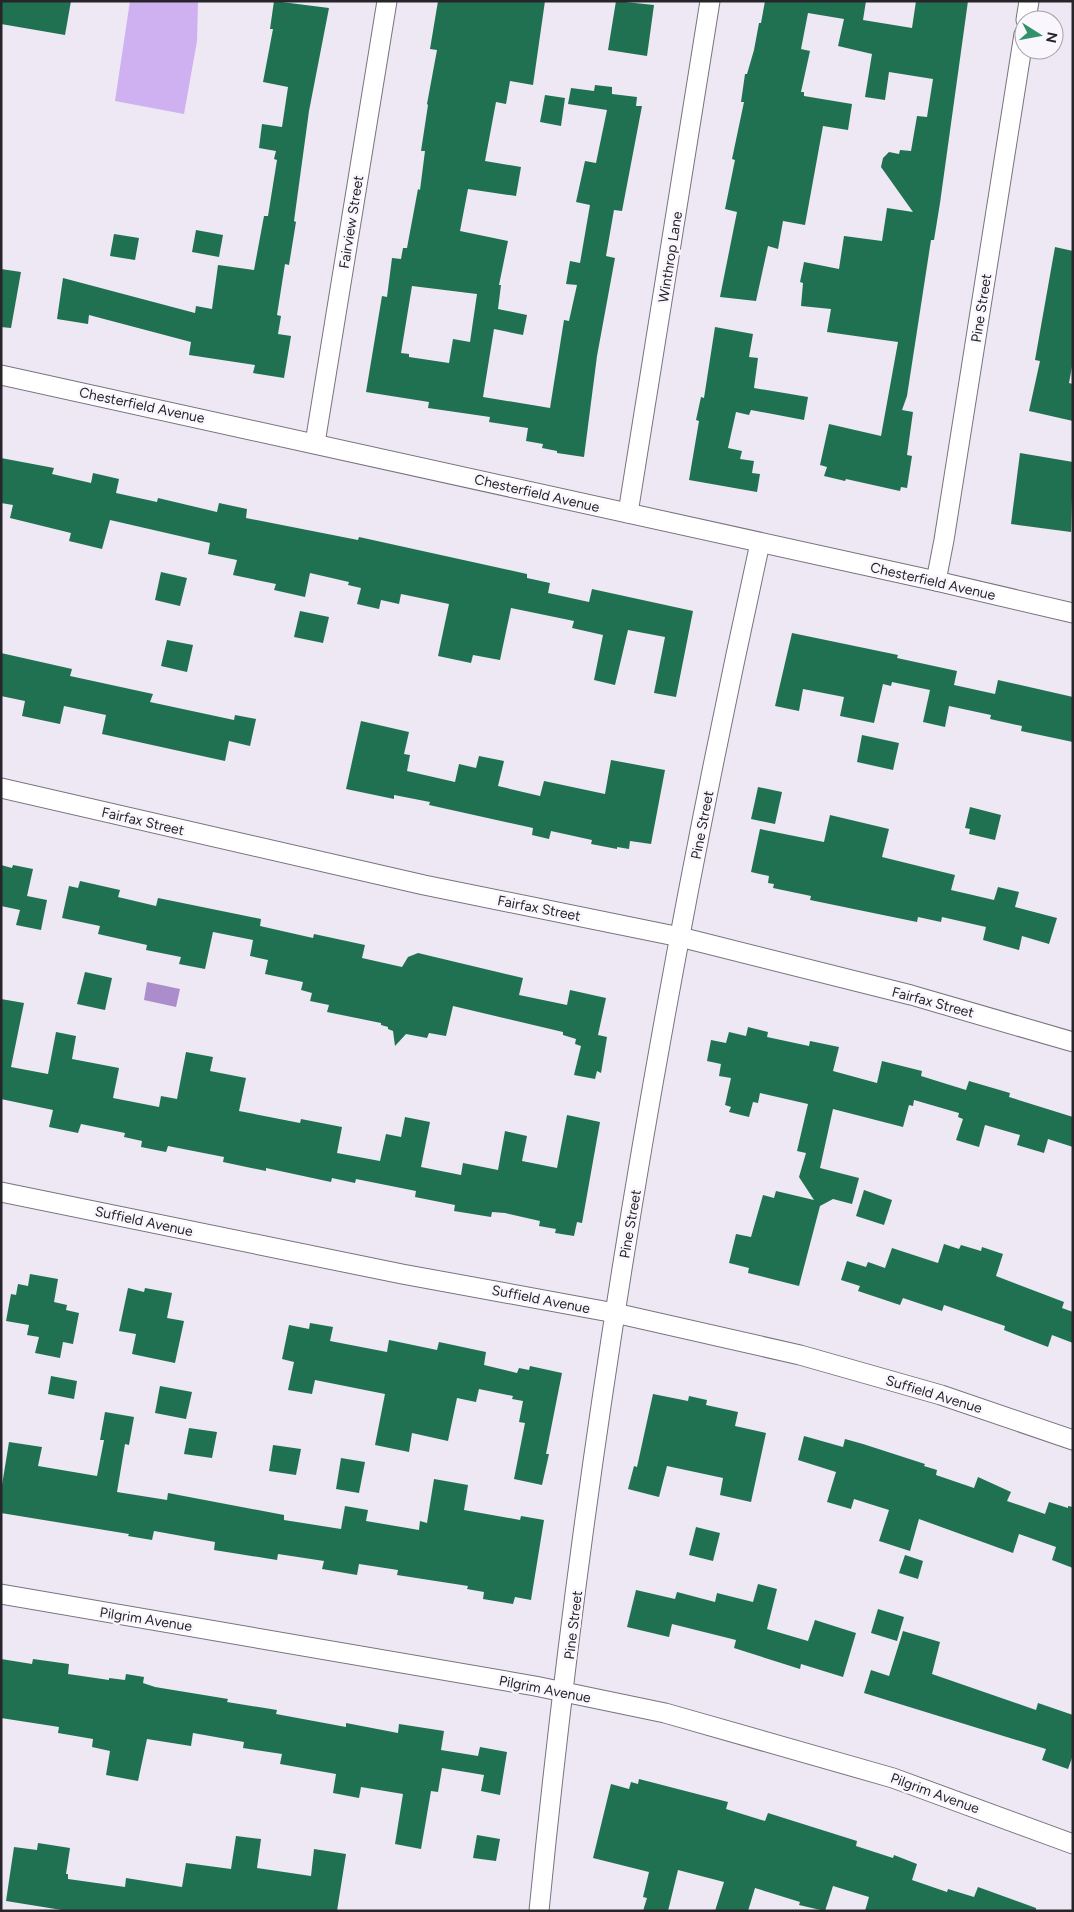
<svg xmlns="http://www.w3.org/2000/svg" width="1074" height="1912" viewBox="0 0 1074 1912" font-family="Figtree,sans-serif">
<rect width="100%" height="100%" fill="#ede8f4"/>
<path fill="#cfb0f0" d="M 130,1 L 198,1 L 197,41 L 184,114 L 115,101 Z"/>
<path fill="#ab8dcb" d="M 147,982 L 180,989 L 176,1007 L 144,1000 Z"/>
<g fill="#207151" fill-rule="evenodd">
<path d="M 1,1 L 71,1 L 65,35 L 1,24 Z"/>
<path d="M 274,1 L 329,8 L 309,111 L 294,221 L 296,222 L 289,265 L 285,264 L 277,315 L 281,316 L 278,334 L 291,336 L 284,378 L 253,373 L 255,365 L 189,355 L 191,342 L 89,315 L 88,324 L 57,319 L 63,278 L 195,313 L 196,306 L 212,309 L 218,265 L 254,270 L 264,216 L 268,216 L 277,160 L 274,159 L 276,151 L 259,148 L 262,124 L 282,127 L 288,87 L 263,82 L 273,29 L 270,29 Z"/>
<path d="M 438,1 L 545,1 L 533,85 L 510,81 L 506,104 L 496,102 L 485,161 L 521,167 L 516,196 L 468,189 L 460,231 L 508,241 L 499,285 L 501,285 L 498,309 L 527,315 L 523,335 L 494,329 L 483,397 L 550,408 L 564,320 L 569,321 L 577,285 L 566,284 L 570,261 L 580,263 L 590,205 L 576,202 L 585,161 L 596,163 L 607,110 L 568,104 L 571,88 L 594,91 L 595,85 L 612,87 L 612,94 L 637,97 L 636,106 L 642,106 L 622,211 L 614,210 L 606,256 L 615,258 L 597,356 L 584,457 L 557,453 L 557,451 L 542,448 L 543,444 L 526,441 L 528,428 L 489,422 L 490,417 L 428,408 L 429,402 L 366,392 L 382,296 L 387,297 L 392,258 L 401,259 L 403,248 L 407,248 L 418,189 L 420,190 L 425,151 L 421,151 L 428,105 L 427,104 L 437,50 L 430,49 ZM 412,286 L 477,294 L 470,342 L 453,339 L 449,363 L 409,357 L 409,354 L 401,353 Z"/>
<path d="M 616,1 L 654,5 L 647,56 L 608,50 Z"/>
<path d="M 765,1 L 866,1 L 863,20 L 912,28 L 916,1 L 968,1 L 940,203 L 934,240 L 931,240 L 907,396 L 902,410 L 913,412 L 907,455 L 912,456 L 907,488 L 901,487 L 900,491 L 846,479 L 845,481 L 824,476 L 827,467 L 820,465 L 829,424 L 881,436 L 898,342 L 827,332 L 831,309 L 801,306 L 803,283 L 800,282 L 804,262 L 839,269 L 844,236 L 882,241 L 887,208 L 913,212 L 881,167 L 883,158 L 889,152 L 899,154 L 900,150 L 911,151 L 917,116 L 927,117 L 933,79 L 889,72 L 885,100 L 865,97 L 872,54 L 838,46 L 844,19 L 808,13 L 801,49 L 810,51 L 801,92 L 804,92 L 804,96 L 852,104 L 848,130 L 823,126 L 805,225 L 783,221 L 778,249 L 768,246 L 756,301 L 720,297 L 737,212 L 725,209 L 735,160 L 732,159 L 744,102 L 741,102 L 745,74 L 747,74 L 754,50 L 759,23 L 761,23 Z"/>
<path d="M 545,95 L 565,98 L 561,126 L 540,122 Z"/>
<path d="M 196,230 L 223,235 L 219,257 L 192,252 Z"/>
<path d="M 114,234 L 139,238 L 135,260 L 110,256 Z"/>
<path d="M 1055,247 L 1073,251 L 1073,361 L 1069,383 L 1073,384 L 1073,421 L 1029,411 L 1040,361 L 1035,360 Z"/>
<path d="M 1,269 L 21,272 L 11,328 L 1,327 Z"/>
<path d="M 715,327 L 753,334 L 749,357 L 758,358 L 754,388 L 808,397 L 804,420 L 751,410 L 749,415 L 736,412 L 728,448 L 742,451 L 740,459 L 754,461 L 752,473 L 760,474 L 757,492 L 689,480 L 699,421 L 696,420 L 701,397 L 704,398 Z"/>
<path d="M 1020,453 L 1073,462 L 1071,532 L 1011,524 Z"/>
<path d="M 1,458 L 54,468 L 52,474 L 91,483 L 93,473 L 119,479 L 116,493 L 157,502 L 158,498 L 217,512 L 219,503 L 247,509 L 246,518 L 358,540 L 359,537 L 527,574 L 527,578 L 550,583 L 548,593 L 589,602 L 592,589 L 693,611 L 676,697 L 654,693 L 665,637 L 628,630 L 615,685 L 594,680 L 603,635 L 572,628 L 574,621 L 511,608 L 500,660 L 473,655 L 471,663 L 438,656 L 449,604 L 401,594 L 399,604 L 381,600 L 379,609 L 357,604 L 361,588 L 348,585 L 349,582 L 310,573 L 305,597 L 274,590 L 276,584 L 233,575 L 237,560 L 208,554 L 210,543 L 110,520 L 102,549 L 69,541 L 71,533 L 10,518 L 13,505 L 1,503 Z"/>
<path d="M 161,572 L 187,578 L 180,606 L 155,600 Z"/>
<path d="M 300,611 L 329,617 L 323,643 L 294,637 Z"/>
<path d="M 792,633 L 898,655 L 897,658 L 957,671 L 954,685 L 995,694 L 998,680 L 1073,697 L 1073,742 L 1021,731 L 1022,726 L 990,719 L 991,715 L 949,706 L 945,727 L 923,722 L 930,690 L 892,682 L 891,686 L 883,684 L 874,723 L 840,716 L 844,697 L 803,689 L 799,711 L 775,706 Z"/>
<path d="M 167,640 L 193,645 L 187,672 L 161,666 Z"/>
<path d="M 1,653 L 72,669 L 70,676 L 153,694 L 150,702 L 234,720 L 235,715 L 256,719 L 250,746 L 229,741 L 225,761 L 102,734 L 106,715 L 64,706 L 60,724 L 22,716 L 25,701 L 1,696 Z"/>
<path d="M 361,721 L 409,732 L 404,754 L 410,755 L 407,771 L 455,782 L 459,764 L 476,768 L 479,756 L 504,761 L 498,786 L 540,796 L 544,781 L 605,794 L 611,760 L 665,770 L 651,844 L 630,841 L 629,849 L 617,847 L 617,849 L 591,844 L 592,840 L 551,831 L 549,839 L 532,835 L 533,828 L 429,805 L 430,802 L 394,795 L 394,799 L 346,789 Z"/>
<path d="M 862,735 L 899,743 L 893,770 L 857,762 Z"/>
<path d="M 758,787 L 782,792 L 775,824 L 751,819 Z"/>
<path d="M 970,807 L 1001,815 L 995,840 L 969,834 L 970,829 L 965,828 Z"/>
<path d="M 830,815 L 889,829 L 882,857 L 955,875 L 951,890 L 994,900 L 998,887 L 1019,892 L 1015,907 L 1057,918 L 1049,944 L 1022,936 L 1019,950 L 983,940 L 986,927 L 942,917 L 941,922 L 918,917 L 917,922 L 810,900 L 811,896 L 773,888 L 774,884 L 768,883 L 769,876 L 751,872 L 760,829 L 824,842 Z"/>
<path d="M 1,865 L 12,868 L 13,865 L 33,869 L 27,896 L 47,900 L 41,930 L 16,925 L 20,910 L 1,906 Z"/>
<path d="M 80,881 L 120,890 L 118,897 L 156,906 L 158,898 L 261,919 L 260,926 L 313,938 L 314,934 L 365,945 L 362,958 L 402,967 L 408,957 L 418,953 L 523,978 L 519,995 L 567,1005 L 570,990 L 606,998 L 598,1035 L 607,1037 L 601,1073 L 597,1071 L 595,1079 L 574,1075 L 581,1046 L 575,1044 L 576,1039 L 563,1035 L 563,1032 L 453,1006 L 446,1036 L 429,1033 L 427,1038 L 406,1034 L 395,1046 L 393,1031 L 388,1029 L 388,1027 L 381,1025 L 381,1023 L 327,1012 L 329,1005 L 310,1001 L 312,993 L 301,990 L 303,982 L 265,974 L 268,960 L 250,956 L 253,940 L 213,932 L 205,969 L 179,964 L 181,957 L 146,950 L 147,945 L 98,934 L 100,926 L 62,918 L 69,886 L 78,888 Z"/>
<path d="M 85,972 L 112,978 L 105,1010 L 77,1004 Z"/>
<path d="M 1,999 L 24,1003 L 11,1067 L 48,1074 L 56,1032 L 76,1036 L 72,1059 L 119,1068 L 113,1098 L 159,1107 L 161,1096 L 177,1099 L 186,1052 L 213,1057 L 210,1071 L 246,1078 L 239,1111 L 300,1123 L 301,1119 L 342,1127 L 337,1153 L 380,1161 L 386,1134 L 401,1137 L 405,1117 L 430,1122 L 421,1167 L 461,1175 L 463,1163 L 498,1170 L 505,1131 L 527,1136 L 522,1161 L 557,1168 L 567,1115 L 600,1122 L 582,1223 L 577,1222 L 574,1236 L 555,1233 L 556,1229 L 539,1226 L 540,1221 L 505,1213 L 492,1212 L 491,1217 L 454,1211 L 455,1205 L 415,1197 L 416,1191 L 356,1179 L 355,1183 L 332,1178 L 331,1182 L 266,1168 L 266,1171 L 223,1162 L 224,1157 L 168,1146 L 166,1152 L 141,1147 L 142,1141 L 124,1137 L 125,1133 L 81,1124 L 78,1133 L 49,1127 L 53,1110 L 1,1099 Z"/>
<path d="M 748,1027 L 768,1032 L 767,1037 L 809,1046 L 810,1041 L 839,1047 L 833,1071 L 877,1083 L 882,1061 L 922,1071 L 921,1076 L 966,1090 L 969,1081 L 1010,1093 L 1009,1097 L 1073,1117 L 1073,1147 L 1048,1139 L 1044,1153 L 1017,1145 L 1020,1135 L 985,1125 L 979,1147 L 956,1140 L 963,1119 L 958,1117 L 959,1113 L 914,1100 L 913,1106 L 909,1105 L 903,1127 L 833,1109 L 820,1168 L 859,1178 L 852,1204 L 833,1199 L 820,1206 L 799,1286 L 748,1273 L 749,1268 L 729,1263 L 736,1234 L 751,1237 L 763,1195 L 774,1198 L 776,1191 L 814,1200 L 799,1177 L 806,1153 L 797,1151 L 808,1104 L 760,1093 L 758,1103 L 753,1102 L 749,1117 L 729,1112 L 731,1107 L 725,1105 L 731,1078 L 719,1076 L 721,1064 L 707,1061 L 711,1040 L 726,1043 L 729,1032 L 746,1036 Z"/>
<path d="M 864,1190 L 892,1200 L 884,1225 L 856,1216 Z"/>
<path d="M 944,1244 L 959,1249 L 961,1245 L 981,1251 L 982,1247 L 1003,1254 L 996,1276 L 1064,1302 L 1062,1308 L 1073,1312 L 1073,1343 L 1052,1335 L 1048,1347 L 1004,1330 L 1005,1326 L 944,1305 L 942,1311 L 903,1298 L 900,1305 L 858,1291 L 860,1286 L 841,1280 L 847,1261 L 866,1267 L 868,1262 L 885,1268 L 892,1248 L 938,1263 Z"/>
<path d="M 30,1274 L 58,1279 L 54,1302 L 67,1305 L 66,1310 L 79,1313 L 73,1344 L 63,1342 L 60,1358 L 35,1353 L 39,1337 L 27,1335 L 29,1325 L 6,1321 L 11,1294 L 16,1295 L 18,1284 L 28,1286 Z"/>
<path d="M 128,1288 L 144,1292 L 145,1288 L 172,1293 L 167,1318 L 184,1321 L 175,1363 L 132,1354 L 136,1334 L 119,1331 Z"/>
<path d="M 310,1323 L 333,1327 L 330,1341 L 387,1352 L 389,1340 L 437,1350 L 439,1342 L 486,1352 L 484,1365 L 517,1373 L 519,1368 L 529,1370 L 530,1366 L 562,1373 L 546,1454 L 549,1454 L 542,1485 L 514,1479 L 525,1423 L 519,1422 L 523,1401 L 512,1399 L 513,1396 L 479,1389 L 476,1402 L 457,1398 L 448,1441 L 412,1433 L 409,1452 L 375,1445 L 385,1394 L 315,1380 L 312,1394 L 288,1390 L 294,1362 L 282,1359 L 289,1325 L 309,1329 Z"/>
<path d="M 51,1376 L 77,1381 L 74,1399 L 48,1394 Z"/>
<path d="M 160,1386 L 192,1392 L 186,1419 L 155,1413 Z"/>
<path d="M 653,1394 L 688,1401 L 689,1396 L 707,1400 L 706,1405 L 738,1412 L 735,1426 L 766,1433 L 751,1502 L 720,1495 L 723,1478 L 667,1466 L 659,1497 L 628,1489 L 634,1466 L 637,1467 Z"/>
<path d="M 105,1412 L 134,1417 L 129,1445 L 125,1444 L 117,1492 L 167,1500 L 168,1493 L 284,1515 L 284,1520 L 341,1529 L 345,1506 L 368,1510 L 366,1521 L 419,1530 L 420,1521 L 427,1523 L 434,1479 L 468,1485 L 464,1510 L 520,1520 L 521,1516 L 544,1520 L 531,1600 L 515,1597 L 513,1604 L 483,1599 L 484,1592 L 467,1589 L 468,1586 L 397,1575 L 398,1570 L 359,1564 L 357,1575 L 322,1569 L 324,1561 L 278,1554 L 277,1560 L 214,1550 L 215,1542 L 154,1531 L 152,1540 L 128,1536 L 129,1534 L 1,1513 L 1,1491 L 9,1442 L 42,1447 L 38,1466 L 97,1476 L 104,1440 L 100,1440 Z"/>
<path d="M 189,1428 L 217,1432 L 212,1458 L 184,1454 Z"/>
<path d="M 804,1436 L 843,1447 L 845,1439 L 863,1444 L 925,1464 L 924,1466 L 937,1470 L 936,1475 L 974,1488 L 978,1477 L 1011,1492 L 1007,1501 L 1045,1514 L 1049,1502 L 1068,1508 L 1068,1506 L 1073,1507 L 1073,1568 L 1052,1560 L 1056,1547 L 1019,1534 L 1013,1553 L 919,1519 L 910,1551 L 879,1541 L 889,1510 L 854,1499 L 851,1509 L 827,1502 L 836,1472 L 798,1460 Z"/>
<path d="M 273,1445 L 301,1449 L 296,1475 L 269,1471 Z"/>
<path d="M 341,1458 L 365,1462 L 359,1493 L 336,1489 Z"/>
<path d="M 696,1527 L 720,1533 L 713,1561 L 689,1555 Z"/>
<path d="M 905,1555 L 923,1561 L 918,1579 L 899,1573 Z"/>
<path d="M 758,1584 L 777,1589 L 767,1629 L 808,1641 L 815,1620 L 856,1633 L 843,1677 L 801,1664 L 800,1669 L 734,1648 L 736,1640 L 672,1624 L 669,1637 L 627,1627 L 636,1590 L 675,1599 L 677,1592 L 715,1602 L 717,1593 L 753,1602 Z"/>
<path d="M 878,1609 L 904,1617 L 897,1641 L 871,1633 Z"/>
<path d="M 903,1631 L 940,1642 L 932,1674 L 1036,1710 L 1038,1703 L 1073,1715 L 1073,1755 L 1068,1769 L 1042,1760 L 1046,1749 L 864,1693 L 871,1670 L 889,1676 Z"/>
<path d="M 1,1659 L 32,1664 L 33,1659 L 69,1664 L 68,1674 L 109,1680 L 109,1678 L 125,1680 L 126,1674 L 144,1677 L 143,1683 L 155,1687 L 228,1699 L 227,1702 L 277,1710 L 276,1714 L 346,1727 L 346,1723 L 398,1733 L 399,1724 L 444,1731 L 441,1750 L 478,1756 L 480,1747 L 507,1752 L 500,1795 L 481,1791 L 484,1775 L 442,1768 L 438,1792 L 431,1791 L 421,1849 L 395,1844 L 403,1794 L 361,1787 L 359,1798 L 333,1793 L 336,1774 L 280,1764 L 282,1754 L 243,1748 L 244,1742 L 193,1733 L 191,1746 L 147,1739 L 138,1781 L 106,1775 L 110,1751 L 92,1747 L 93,1739 L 58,1733 L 59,1727 L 1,1718 Z"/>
<path d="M 639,1779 L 728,1802 L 726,1809 L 765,1821 L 768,1813 L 857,1841 L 856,1846 L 893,1858 L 894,1855 L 917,1864 L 912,1880 L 947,1892 L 948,1889 L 974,1897 L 978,1887 L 1036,1908 L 1036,1911 L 865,1911 L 869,1897 L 833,1886 L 825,1911 L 799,1905 L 800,1902 L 755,1888 L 748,1911 L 715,1911 L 724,1882 L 678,1870 L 668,1911 L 643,1911 L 647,1898 L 643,1897 L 649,1872 L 593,1858 L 611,1784 L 629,1789 L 631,1782 L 638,1784 Z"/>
<path d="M 477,1835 L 500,1839 L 496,1861 L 473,1858 Z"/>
<path d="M 236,1836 L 261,1839 L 257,1868 L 311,1876 L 314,1849 L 346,1854 L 337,1911 L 68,1911 L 6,1901 L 14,1847 L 37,1850 L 38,1843 L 70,1848 L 66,1874 L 68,1874 L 68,1879 L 125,1887 L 126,1878 L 182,1887 L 186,1863 L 231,1869 Z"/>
</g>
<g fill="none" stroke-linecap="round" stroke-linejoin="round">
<defs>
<g id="minor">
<path d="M 1026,20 L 1029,1"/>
<path d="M 1,375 L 936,581 L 1073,613"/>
<path d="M 315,443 L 387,1"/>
<path d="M 628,513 L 710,1"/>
<path d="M 936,581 L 944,540 L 1024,34"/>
<path d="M 1,788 L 424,885 L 680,937 L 911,995 L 1073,1042"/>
<path d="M 1,1192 L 402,1274 L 615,1313 L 800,1355 L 941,1395 L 1073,1440"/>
<path d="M 1,1594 L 535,1686 L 665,1713 L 893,1778 L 1073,1844"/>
<path d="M 539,1911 C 584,1451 661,994 760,543"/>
</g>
</defs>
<use href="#minor" stroke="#78737e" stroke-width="21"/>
<use href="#minor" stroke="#fff" stroke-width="19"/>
</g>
<g text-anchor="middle" stroke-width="5" stroke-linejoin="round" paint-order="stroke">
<g font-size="14" fill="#28252a" stroke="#faf6fe">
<text transform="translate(351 222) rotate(-81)" y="5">Fairview Street</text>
<text transform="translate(670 257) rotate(-81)" y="5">Winthrop Lane</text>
<text transform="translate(981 308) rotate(-81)" y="5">Pine Street</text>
<text transform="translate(142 405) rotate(12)" y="5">Chesterfield Avenue</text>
<text transform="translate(537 493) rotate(13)" y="5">Chesterfield Avenue</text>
<text transform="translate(933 581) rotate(13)" y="5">Chesterfield Avenue</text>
<text transform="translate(143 821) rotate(13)" y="5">Fairfax Street</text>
<text transform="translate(702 825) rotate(-79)" y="5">Pine Street</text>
<text transform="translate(539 908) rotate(11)" y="5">Fairfax Street</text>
<text transform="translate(933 1002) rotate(15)" y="5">Fairfax Street</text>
<text transform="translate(144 1221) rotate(12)" y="5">Suffield Avenue</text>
<text transform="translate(630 1224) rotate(-80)" y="5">Pine Street</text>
<text transform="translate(541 1299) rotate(11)" y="5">Suffield Avenue</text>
<text transform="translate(934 1394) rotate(17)" y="5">Suffield Avenue</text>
<text transform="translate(146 1619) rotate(9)" y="5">Pilgrim Avenue</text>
<text transform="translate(573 1625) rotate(-83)" y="5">Pine Street</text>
<text transform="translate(545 1689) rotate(11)" y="5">Pilgrim Avenue</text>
<text transform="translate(935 1793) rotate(20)" y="5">Pilgrim Avenue</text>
</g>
</g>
<rect width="1074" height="1912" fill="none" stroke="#28252a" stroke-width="5"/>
<g transform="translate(1039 35) rotate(101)"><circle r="24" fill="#faf6fe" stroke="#a6a2a9"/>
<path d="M0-4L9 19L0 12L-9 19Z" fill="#32916a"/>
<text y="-8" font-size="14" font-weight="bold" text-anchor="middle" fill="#28252a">N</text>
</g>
</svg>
